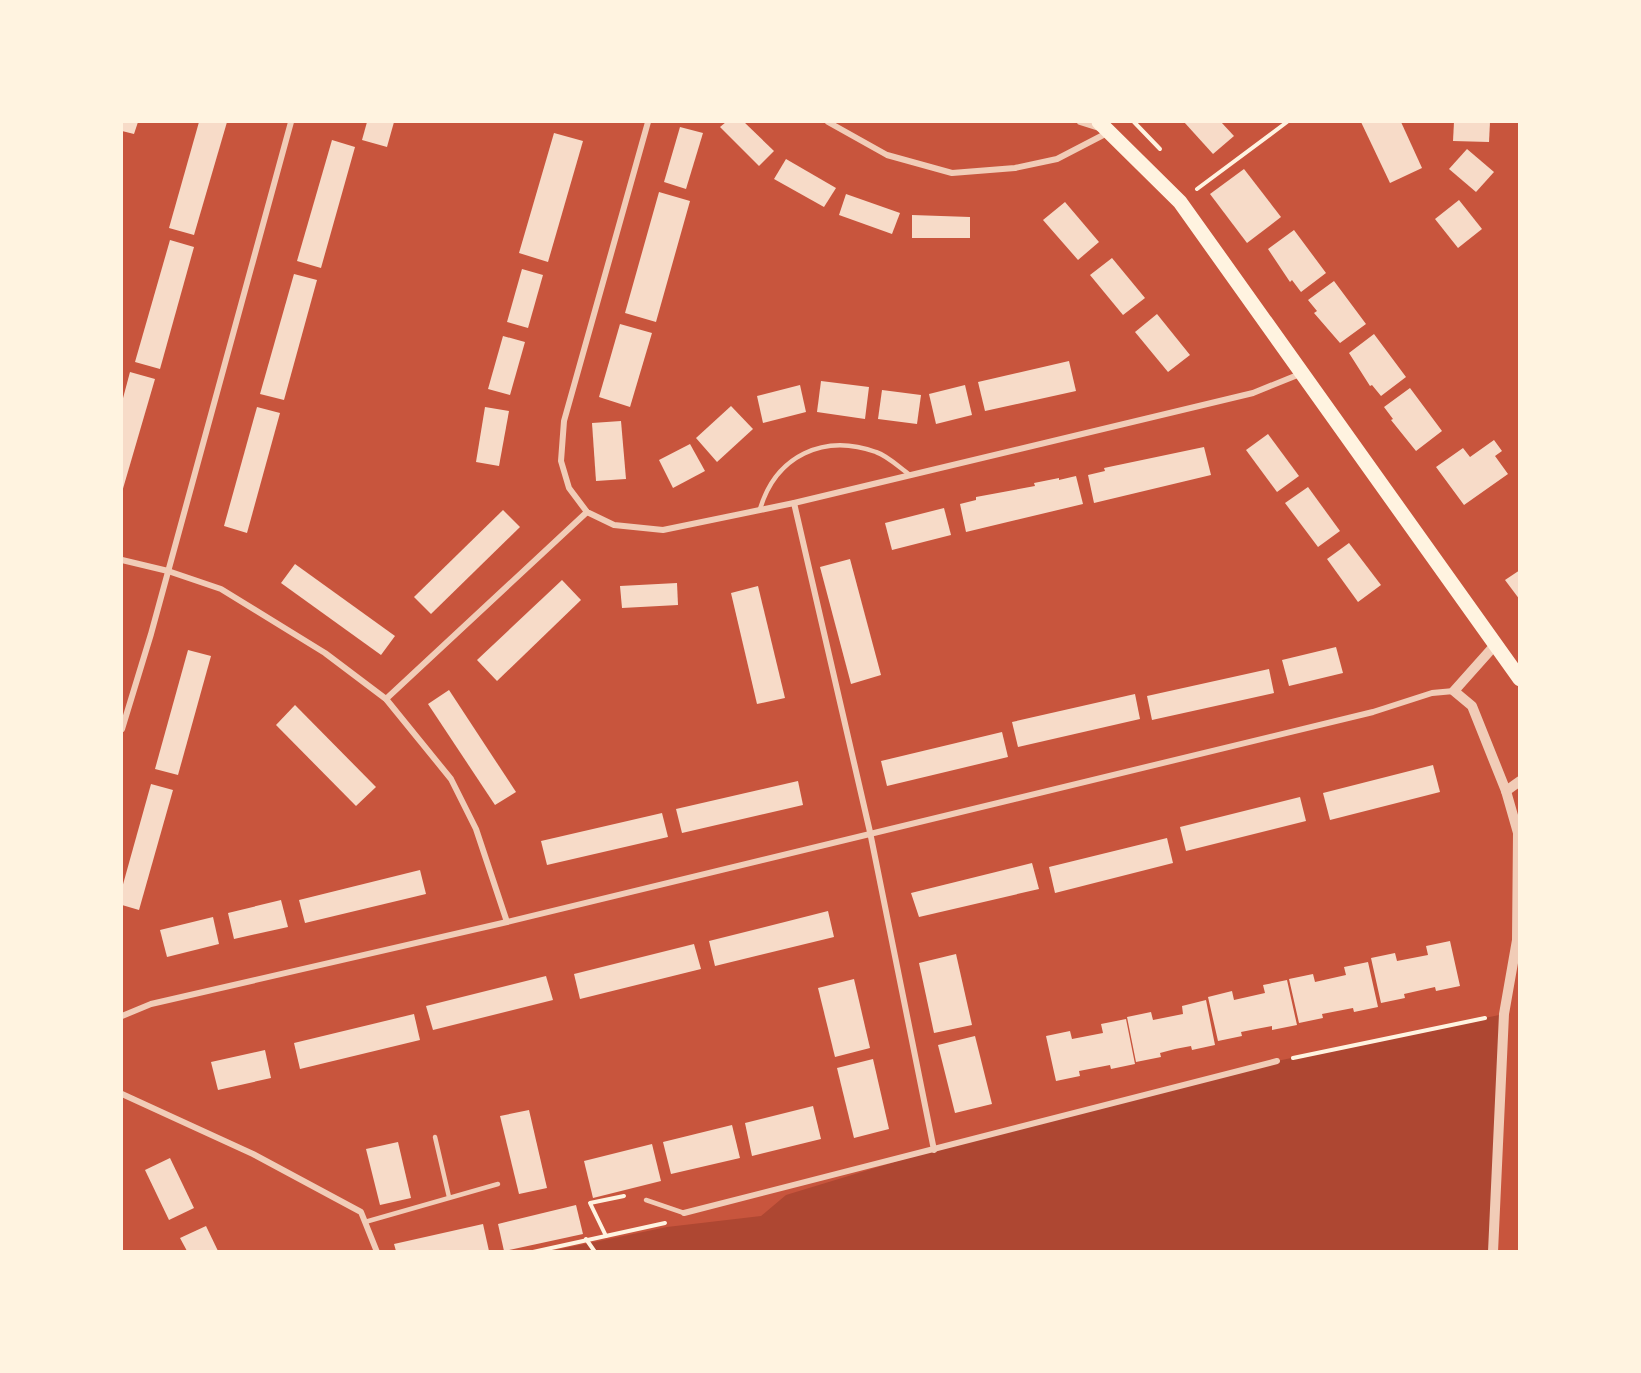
<svg xmlns="http://www.w3.org/2000/svg" width="1641" height="1373" viewBox="0 0 1641 1373" font-family="'Varela Round',sans-serif">
<rect width="100%" height="100%" fill="#c8553d"/>
<path fill="#ae4732" d="M 1504,1014 L 1493,1251 L 546,1252 L 667,1227 L 761,1216 L 786,1195 L 934,1150 L 1277,1061 Z"/>
<g fill="#f7dbc8">
<path d="M 122,122 L 138,122 L 134,134 L 122,131 Z"/>
<path d="M 199,122 L 227,122 L 194,235 L 169,228 Z"/>
<path d="M 367,122 L 394,122 L 387,147 L 362,140 Z"/>
<path d="M 726,122 L 744,122 L 774,151 L 759,166 L 720,127 Z"/>
<path d="M 1184,122 L 1221,122 L 1234,136 L 1213,154 Z"/>
<path d="M 1361,122 L 1401,122 L 1422,168 L 1390,183 Z"/>
<path d="M 1454,122 L 1490,122 L 1489,142 L 1453,141 Z"/>
<path d="M 680,127 L 703,133 L 686,189 L 664,182 Z"/>
<path d="M 554,133 L 583,141 L 548,262 L 519,253 Z"/>
<path d="M 332,140 L 355,147 L 321,268 L 297,261 Z"/>
<path d="M 1467,149 L 1494,172 L 1476,192 L 1449,169 Z"/>
<path d="M 786,159 L 836,188 L 824,207 L 774,179 Z"/>
<path d="M 1244,169 L 1281,217 L 1247,243 L 1210,194 Z"/>
<path d="M 659,192 L 690,201 L 656,322 L 625,313 Z"/>
<path d="M 846,194 L 900,213 L 892,234 L 839,215 Z"/>
<path d="M 1459,200 L 1482,229 L 1458,248 L 1435,219 Z"/>
<path d="M 1065,202 L 1099,242 L 1078,260 L 1043,220 Z"/>
<path d="M 912,215 L 970,217 L 970,238 L 912,238 Z"/>
<path d="M 1294,230 L 1326,273 L 1301,292 L 1292,280 L 1290,282 L 1268,249 Z"/>
<path d="M 170,240 L 194,247 L 160,369 L 135,362 Z"/>
<path d="M 1112,258 L 1145,298 L 1123,315 L 1090,275 Z"/>
<path d="M 522,269 L 543,275 L 528,328 L 507,322 Z"/>
<path d="M 294,274 L 317,280 L 284,400 L 260,394 Z"/>
<path d="M 1334,281 L 1366,324 L 1340,343 L 1314,313 L 1317,311 L 1308,300 Z"/>
<path d="M 1157,314 L 1190,355 L 1168,372 L 1135,332 Z"/>
<path d="M 620,324 L 652,333 L 630,407 L 599,397 Z"/>
<path d="M 1374,334 L 1406,377 L 1381,396 L 1372,385 L 1370,386 L 1349,353 Z"/>
<path d="M 503,336 L 525,342 L 510,395 L 488,389 Z"/>
<path d="M 1069,361 L 1076,391 L 985,411 L 978,382 Z"/>
<path d="M 130,372 L 155,379 L 122,492 L 122,402 Z"/>
<path d="M 821,381 L 869,387 L 865,419 L 817,412 Z"/>
<path d="M 800,385 L 806,412 L 763,423 L 757,396 Z"/>
<path d="M 965,385 L 972,415 L 936,424 L 929,394 Z"/>
<path d="M 1410,388 L 1442,431 L 1416,451 L 1391,420 L 1393,419 L 1384,407 Z"/>
<path d="M 882,390 L 921,395 L 917,424 L 878,419 Z"/>
<path d="M 731,406 L 753,429 L 717,462 L 696,438 Z"/>
<path d="M 257,407 L 280,413 L 247,533 L 224,526 Z"/>
<path d="M 485,407 L 509,411 L 499,466 L 476,462 Z"/>
<path d="M 621,421 L 626,479 L 596,481 L 592,423 Z"/>
<path d="M 1268,434 L 1299,476 L 1277,492 L 1246,450 Z"/>
<path d="M 1494,440 L 1502,451 L 1495,456 L 1508,474 L 1464,505 L 1436,467 L 1463,448 L 1470,457 Z"/>
<path d="M 690,444 L 705,471 L 673,488 L 659,460 Z"/>
<path d="M 1204,447 L 1211,475 L 1094,503 L 1088,475 L 1105,471 L 1104,468 Z"/>
<path d="M 1076,476 L 1083,504 L 966,532 L 960,504 L 976,500 L 976,497 L 1035,486 L 1034,483 L 1059,478 L 1059,480 Z"/>
<path d="M 1308,487 L 1340,531 L 1318,547 L 1285,503 Z"/>
<path d="M 944,508 L 951,535 L 892,550 L 885,523 Z"/>
<path d="M 503,510 L 520,527 L 431,614 L 414,597 Z"/>
<path d="M 1349,543 L 1381,585 L 1358,602 L 1327,559 Z"/>
<path d="M 850,559 L 881,675 L 851,684 L 820,567 Z"/>
<path d="M 295,564 L 395,636 L 381,655 L 281,583 Z"/>
<path d="M 1520,570 L 1520,600 L 1505,580 Z"/>
<path d="M 562,580 L 581,600 L 497,681 L 477,660 Z"/>
<path d="M 677,583 L 678,605 L 622,608 L 620,586 Z"/>
<path d="M 758,586 L 785,698 L 757,704 L 731,593 Z"/>
<path d="M 1336,647 L 1343,673 L 1289,686 L 1282,660 Z"/>
<path d="M 188,650 L 211,656 L 178,775 L 155,769 Z"/>
<path d="M 1269,669 L 1274,693 L 1152,720 L 1147,696 Z"/>
<path d="M 449,690 L 516,792 L 495,805 L 428,704 Z"/>
<path d="M 1135,694 L 1140,719 L 1018,747 L 1012,722 Z"/>
<path d="M 295,705 L 376,787 L 356,806 L 276,725 Z"/>
<path d="M 1002,732 L 1008,757 L 887,786 L 881,761 Z"/>
<path d="M 1433,765 L 1440,792 L 1330,820 L 1323,793 Z"/>
<path d="M 798,781 L 803,805 L 682,833 L 676,809 Z"/>
<path d="M 151,784 L 173,790 L 139,910 L 122,905 L 122,888 Z"/>
<path d="M 1300,797 L 1306,821 L 1186,851 L 1180,827 Z"/>
<path d="M 662,813 L 668,837 L 547,865 L 541,841 Z"/>
<path d="M 1167,838 L 1173,863 L 1055,893 L 1049,867 Z"/>
<path d="M 1032,863 L 1039,889 L 919,917 L 911,893 Z"/>
<path d="M 420,870 L 426,894 L 305,923 L 299,900 Z"/>
<path d="M 281,900 L 288,927 L 234,939 L 228,913 Z"/>
<path d="M 828,911 L 834,937 L 715,966 L 709,941 Z"/>
<path d="M 213,917 L 219,944 L 167,957 L 160,930 Z"/>
<path d="M 1450,941 L 1460,986 L 1436,991 L 1435,987 L 1404,994 L 1405,998 L 1381,1003 L 1371,958 L 1395,953 L 1397,961 L 1428,955 L 1426,946 Z"/>
<path d="M 694,944 L 701,969 L 580,999 L 574,974 Z"/>
<path d="M 956,954 L 972,1025 L 934,1033 L 919,963 Z"/>
<path d="M 1368,962 L 1378,1007 L 1354,1012 L 1353,1008 L 1322,1014 L 1323,1018 L 1299,1023 L 1289,979 L 1313,974 L 1315,982 L 1346,975 L 1344,967 Z"/>
<path d="M 546,976 L 553,1000 L 433,1030 L 426,1006 Z"/>
<path d="M 854,979 L 870,1048 L 835,1057 L 818,988 Z"/>
<path d="M 1287,980 L 1297,1025 L 1272,1030 L 1272,1026 L 1256,1029 L 1241,1032 L 1242,1036 L 1218,1041 L 1208,997 L 1232,991 L 1234,1000 L 1265,993 L 1263,985 Z"/>
<path d="M 1206,1000 L 1215,1045 L 1192,1050 L 1191,1046 L 1175,1049 L 1160,1053 L 1161,1057 L 1136,1062 L 1127,1017 L 1151,1012 L 1153,1020 L 1183,1014 L 1182,1006 Z"/>
<path d="M 414,1014 L 420,1040 L 300,1069 L 294,1043 Z"/>
<path d="M 1126,1019 L 1135,1064 L 1111,1069 L 1110,1065 L 1079,1071 L 1080,1076 L 1056,1081 L 1046,1036 L 1070,1031 L 1072,1039 L 1103,1033 L 1101,1024 Z"/>
<path d="M 975,1036 L 992,1104 L 955,1113 L 938,1045 Z"/>
<path d="M 265,1050 L 271,1078 L 218,1090 L 211,1062 Z"/>
<path d="M 873,1059 L 889,1129 L 854,1138 L 837,1068 Z"/>
<path d="M 813,1106 L 821,1139 L 752,1156 L 745,1123 Z"/>
<path d="M 529,1110 L 547,1188 L 519,1194 L 500,1116 Z"/>
<path d="M 732,1125 L 740,1158 L 671,1174 L 663,1142 Z"/>
<path d="M 398,1142 L 411,1198 L 380,1205 L 366,1149 Z"/>
<path d="M 652,1144 L 661,1181 L 593,1198 L 584,1161 Z"/>
<path d="M 170,1158 L 194,1208 L 169,1220 L 145,1170 Z"/>
<path d="M 576,1205 L 583,1234 L 504,1251 L 498,1224 Z"/>
<path d="M 483,1224 L 489,1251 L 396,1251 L 394,1244 Z"/>
<path d="M 206,1226 L 218,1251 L 187,1251 L 180,1238 Z"/>
</g>
<g fill="none" stroke-linecap="round" stroke-linejoin="round">
<g stroke="#fff3e0" stroke-width="4">
<path d="M 1134,122 L 1160,149"/>
<path d="M 1197,189 L 1287,122"/>
<path d="M 1293,1058 L 1485,1018"/>
<path d="M 606,1236 L 590,1203 L 624,1196"/>
<path d="M 586,1239 L 595,1252"/>
<path d="M 533,1252 L 665,1223"/>
</g>
<g stroke="#f1ccb7" stroke-width="4.5">
<path d="M 760,509 C 776,456 823,433 876,452 C 888,456 900,468 910,475"/>
<path d="M 435,1137 L 449,1197"/>
<path d="M 646,1200 L 684,1213"/>
<path d="M 365,1222 L 498,1184"/>
</g>
<g stroke="#f1ccb7" stroke-width="6">
<path d="M 648,122 L 564,421 L 561,461 L 569,488 L 587,512 L 614,525 L 663,530 L 794,503 L 1253,393 L 1300,374"/>
<path d="M 828,122 L 887,155 L 952,173 L 1015,168 L 1057,159 L 1109,132"/>
<path d="M 1080,122 L 1099,128"/>
<path d="M 794,503 L 870,832 L 934,1150"/>
<path d="M 122,560 L 168,571 L 221,589 L 325,653 L 386,699 L 451,779 L 476,829 L 507,922"/>
<path d="M 386,699 L 587,512"/>
<path d="M 122,729 L 151,634 L 291,122"/>
<path d="M 122,1016 L 151,1004 L 507,922 L 1373,712 L 1432,693 L 1454,691"/>
<path d="M 122,1094 L 253,1154 L 361,1212 L 377,1252"/>
<path d="M 684,1213 L 1277,1061"/>
</g>
<g stroke="#f1ccb7" stroke-width="10">
<path d="M 1506,791 L 1520,781"/>
<path d="M 1493,1252 L 1504,1014 L 1517,940 L 1518,833 L 1506,791 L 1472,706 L 1454,691 L 1495,645"/>
</g>
<path stroke="#fff3e0" stroke-width="15" d="M 1099,122 L 1180,202 L 1520,679"/>
</g>
<rect width="1641" height="1373" fill="none" stroke="#fff3e0" stroke-width="246"/>
</svg>
